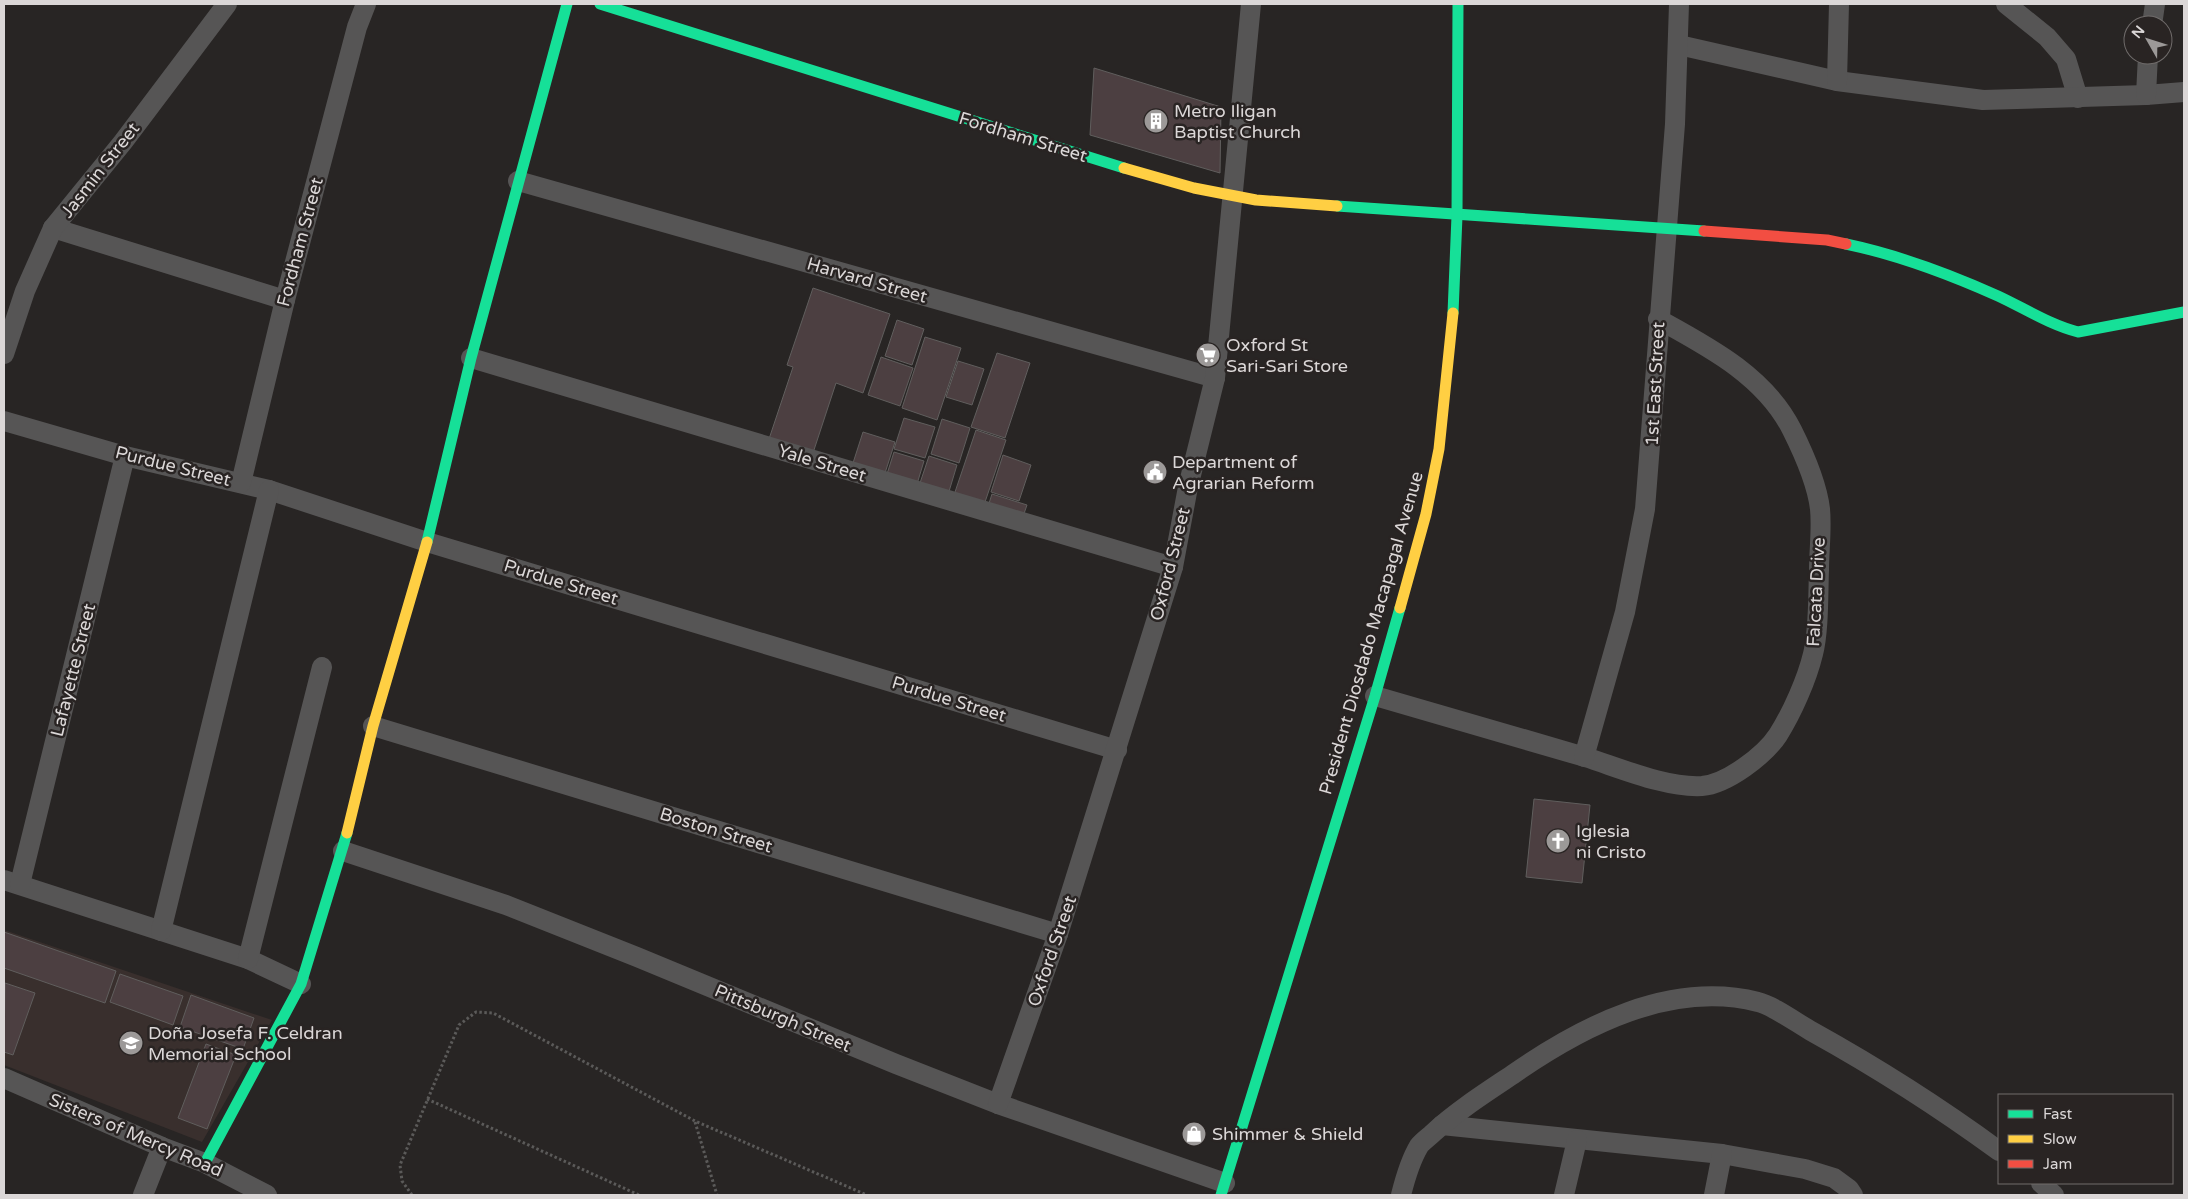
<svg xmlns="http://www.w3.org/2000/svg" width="2188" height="1199" viewBox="0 0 2188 1199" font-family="'Varela Round',sans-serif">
<rect width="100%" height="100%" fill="#282524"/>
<path fill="#392f2d" d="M 4,930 L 272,1020 L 202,1142 L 4,1065 Z"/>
<g fill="#4c3f41" stroke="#605e5d">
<path d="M 1094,68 L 1221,107 L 1220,173 L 1090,135 Z"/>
<path d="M 813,288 L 890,314 L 863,393 L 836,383 L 811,459 L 767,445 L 793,367 L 787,365 Z"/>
<path d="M 897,320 L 924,329 L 912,365 L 885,356 Z"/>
<path d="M 925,337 L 961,348 L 937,420 L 902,408 Z"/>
<path d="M 997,353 L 1030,363 L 1005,438 L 971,427 Z"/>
<path d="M 881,357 L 913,368 L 900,406 L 868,395 Z"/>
<path d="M 958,361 L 984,369 L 972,405 L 946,397 Z"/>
<path d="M 904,418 L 935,427 L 925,458 L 894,449 Z"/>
<path d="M 942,419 L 970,428 L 959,463 L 931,454 Z"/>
<path d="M 976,430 L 1006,440 L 984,505 L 954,495 Z"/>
<path d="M 863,432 L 895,442 L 885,473 L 853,463 Z"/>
<path d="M 894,452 L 924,461 L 917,484 L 887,474 Z"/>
<path d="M 1003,455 L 1031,465 L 1019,501 L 991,492 Z"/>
<path d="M 929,456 L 957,465 L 947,498 L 918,489 Z"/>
<path d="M 992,494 L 1027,505 L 1019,528 L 985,516 Z"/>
<path d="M 1534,799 L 1590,805 L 1582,883 L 1526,877 Z"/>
<path d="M 4,932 L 116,971 L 105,1003 L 4,968 Z"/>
<path d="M 120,974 L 183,996 L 173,1025 L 110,1002 Z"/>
<path d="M 5,983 L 35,993 L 13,1055 L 4,1052 Z"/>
<path d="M 191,995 L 254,1018 L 243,1049 L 180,1027 Z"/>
<path d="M 206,1044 L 236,1055 L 207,1129 L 178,1118 Z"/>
</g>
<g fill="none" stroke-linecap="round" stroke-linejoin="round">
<g stroke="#5b5a59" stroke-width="3" stroke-dasharray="2.5 2.5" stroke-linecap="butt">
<path d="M 427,1099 L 639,1195"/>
<path d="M 695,1122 L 717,1195"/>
<path d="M 412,1195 L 402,1181 L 400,1165 L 459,1025 L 476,1012 L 493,1013 L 695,1121 L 867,1195"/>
</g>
<g stroke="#565555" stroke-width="20">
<path d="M 2006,4 L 2047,37 L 2066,59 L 2078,98"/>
<path d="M 2152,25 L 2155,4"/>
<path d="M 1679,45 L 1837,81 L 1983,100 L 2146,95 L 2184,92"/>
<path d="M 1837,81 L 1839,4"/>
<path d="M 2146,95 L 2148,55"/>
<path d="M 518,181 L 1215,378"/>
<path d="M 53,228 L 285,300"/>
<path d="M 4,354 L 25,291 L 53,228 L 123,142 L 227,4"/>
<path d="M 471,358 L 1173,567"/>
<path d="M 4,421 L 125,456 L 269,490 L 427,542 L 1117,750"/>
<path d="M 241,483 L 285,300 L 357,27 L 366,4"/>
<path d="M 1375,696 C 1445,716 1515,736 1585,757 C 1620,768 1666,788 1702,786 C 1727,784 1765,755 1778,735 C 1792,713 1807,679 1813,654 C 1819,630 1818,595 1819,570 C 1819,550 1822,529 1820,509 C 1817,483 1804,454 1792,430 C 1765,376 1709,347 1658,319"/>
<path d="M 373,726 L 1058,934"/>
<path d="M 1584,757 L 1625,612 L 1645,509 L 1675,124 L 1679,4"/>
<path d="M 343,851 L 506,905 L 637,957 L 896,1064 L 998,1104 L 1225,1183"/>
<path d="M 4,880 L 248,959 L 301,984"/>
<path d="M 20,884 L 125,456"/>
<path d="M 161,931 L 269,490"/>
<path d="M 248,959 L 322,667"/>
<path d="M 4,1078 L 162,1147 L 205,1163 L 267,1195"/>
<path d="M 998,1104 L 1058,934 L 1173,567 L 1188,487 L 1215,378 L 1251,4"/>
<path d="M 1442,1125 L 1722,1154 L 1805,1169 L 1834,1178 L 1849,1189 L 1853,1195"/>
<path d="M 2041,1183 L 2054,1195"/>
<path d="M 143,1195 L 162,1147"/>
<path d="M 1401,1195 C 1405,1179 1410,1161 1419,1146 C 1423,1141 1429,1137 1433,1133 C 1457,1111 1485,1093 1512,1075 C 1582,1026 1671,980 1758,1002 C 1772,1005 1797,1023 1811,1031 C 1876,1067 1939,1107 1999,1151"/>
<path d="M 1564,1195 L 1577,1140"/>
<path d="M 1714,1195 L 1722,1154"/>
</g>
<g stroke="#16e098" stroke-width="11">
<path d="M 600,4 L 1124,168"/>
<path d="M 1337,206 L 1704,231"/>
<path d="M 1846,244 C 1898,255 1949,274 1998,296 C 2024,308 2050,325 2078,332 L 2184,312"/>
<path d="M 1453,313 L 1457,216 L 1458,4"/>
<path d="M 427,542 L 471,358 L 567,4"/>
<path d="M 205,1163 L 301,984 L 347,833"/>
<path d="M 1221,1195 L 1375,696 L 1400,608"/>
</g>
<g stroke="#ffcf43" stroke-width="11">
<path d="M 1124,168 L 1194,188 L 1256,200 L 1337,206"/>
<path d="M 1400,608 L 1426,514 L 1439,449 L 1453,313"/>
<path d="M 347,833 L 373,726 L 427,542"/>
</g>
<path stroke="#f24e42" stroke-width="11" d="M 1704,231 L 1827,240 L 1846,244"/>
</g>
<defs>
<symbol id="building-disc" viewBox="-11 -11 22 22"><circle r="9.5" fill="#9c9998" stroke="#292423"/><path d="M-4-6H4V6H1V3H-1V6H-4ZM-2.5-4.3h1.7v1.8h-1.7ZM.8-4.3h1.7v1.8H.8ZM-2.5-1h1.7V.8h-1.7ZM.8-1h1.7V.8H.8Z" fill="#fff"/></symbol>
<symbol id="supermarket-disc" viewBox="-11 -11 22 22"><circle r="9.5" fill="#9c9998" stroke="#292423"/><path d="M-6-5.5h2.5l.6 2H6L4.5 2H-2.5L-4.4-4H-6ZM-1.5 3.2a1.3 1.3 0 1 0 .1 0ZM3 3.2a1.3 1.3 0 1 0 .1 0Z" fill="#fff"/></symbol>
<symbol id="civic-disc" viewBox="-11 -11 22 22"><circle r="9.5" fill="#9c9998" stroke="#292423"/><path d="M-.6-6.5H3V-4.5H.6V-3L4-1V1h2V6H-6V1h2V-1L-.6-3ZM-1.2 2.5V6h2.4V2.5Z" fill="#fff"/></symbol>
<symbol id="church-disc" viewBox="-11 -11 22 22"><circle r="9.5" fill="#9c9998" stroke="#292423"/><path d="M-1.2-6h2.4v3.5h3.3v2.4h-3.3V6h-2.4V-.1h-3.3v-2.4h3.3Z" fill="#fff"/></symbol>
<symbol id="school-disc" viewBox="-11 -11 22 22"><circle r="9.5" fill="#9c9998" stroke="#292423"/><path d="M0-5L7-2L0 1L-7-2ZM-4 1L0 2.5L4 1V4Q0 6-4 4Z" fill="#fff"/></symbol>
<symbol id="shop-disc" viewBox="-11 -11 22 22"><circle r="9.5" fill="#9c9998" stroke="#292423"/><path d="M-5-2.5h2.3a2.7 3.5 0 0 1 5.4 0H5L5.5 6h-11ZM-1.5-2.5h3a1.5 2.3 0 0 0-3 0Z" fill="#fff"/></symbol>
</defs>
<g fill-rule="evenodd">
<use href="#building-disc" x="1142" y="107" width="28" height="28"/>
<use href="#supermarket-disc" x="1194" y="341" width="28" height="28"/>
<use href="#civic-disc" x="1141" y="458" width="28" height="28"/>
<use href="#church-disc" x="1544" y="827" width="28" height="28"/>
<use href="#school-disc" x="117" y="1029" width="28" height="28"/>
<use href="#shop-disc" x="1180" y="1120" width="28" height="28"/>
</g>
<g text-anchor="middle" stroke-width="5" stroke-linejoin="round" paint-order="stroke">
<g font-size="18" fill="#dbd7d7" stroke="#292423" text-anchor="start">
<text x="1174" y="117">Metro Iligan<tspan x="1174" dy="21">Baptist Church</tspan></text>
<text x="1226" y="351">Oxford St<tspan x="1226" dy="21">Sari-Sari Store</tspan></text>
<text x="1172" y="468">Department of<tspan x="1172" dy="21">Agrarian Reform</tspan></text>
<text x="1576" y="837">Iglesia<tspan x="1576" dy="21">ni Cristo</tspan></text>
<text x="148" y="1039">Doña Josefa F. Celdran<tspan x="148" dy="21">Memorial School</tspan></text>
<text x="1212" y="1140">Shimmer &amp; Shield</text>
</g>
<g font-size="18" fill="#dbd7d7" stroke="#292423">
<text transform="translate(1023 137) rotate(17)" y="6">Fordham Street</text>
<text transform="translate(100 170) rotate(-52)" y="6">Jasmin Street</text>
<text transform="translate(300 242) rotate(-75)" y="6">Fordham Street</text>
<text transform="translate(867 280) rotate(16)" y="6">Harvard Street</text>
<text transform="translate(1655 384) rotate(-87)" y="6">1st East Street</text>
<text transform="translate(822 463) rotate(17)" y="6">Yale Street</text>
<text transform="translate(173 466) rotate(14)" y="6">Purdue Street</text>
<text transform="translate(1170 564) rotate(-76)" y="6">Oxford Street</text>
<text transform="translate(561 582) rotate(17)" y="6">Purdue Street</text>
<text transform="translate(1816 592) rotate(-87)" y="6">Falcata Drive</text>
<text transform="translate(1371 633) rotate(-74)" y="6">President Diosdado Macapagal Avenue</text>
<text transform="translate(73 670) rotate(-76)" y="6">Lafayette Street</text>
<text transform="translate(949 699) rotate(17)" y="6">Purdue Street</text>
<text transform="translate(716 830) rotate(17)" y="6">Boston Street</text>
<text transform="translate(1052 951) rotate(-71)" y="6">Oxford Street</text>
<text transform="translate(783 1018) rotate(23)" y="6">Pittsburgh Street</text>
<text transform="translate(136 1135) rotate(23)" y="6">Sisters of Mercy Road</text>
</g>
</g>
<rect width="2188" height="1199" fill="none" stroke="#dbd7d7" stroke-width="10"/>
<rect x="1998" y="1094" width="175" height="90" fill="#292423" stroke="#706c6b"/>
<rect x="2008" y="1110" width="25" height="8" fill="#16e098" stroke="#706c6b"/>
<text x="2043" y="1119" font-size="15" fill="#dbd7d7">Fast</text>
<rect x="2008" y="1135" width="25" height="8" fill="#ffcf43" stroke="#706c6b"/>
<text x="2043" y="1144" font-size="15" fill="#dbd7d7">Slow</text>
<rect x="2008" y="1160" width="25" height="8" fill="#f24e42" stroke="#706c6b"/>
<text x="2043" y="1169" font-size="15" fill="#dbd7d7">Jam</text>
<g transform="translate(2148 40) rotate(309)"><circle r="24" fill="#292423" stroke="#706c6b"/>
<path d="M0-4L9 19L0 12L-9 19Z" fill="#9c9998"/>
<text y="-8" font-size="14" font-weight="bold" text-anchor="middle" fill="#dbd7d7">N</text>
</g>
</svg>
